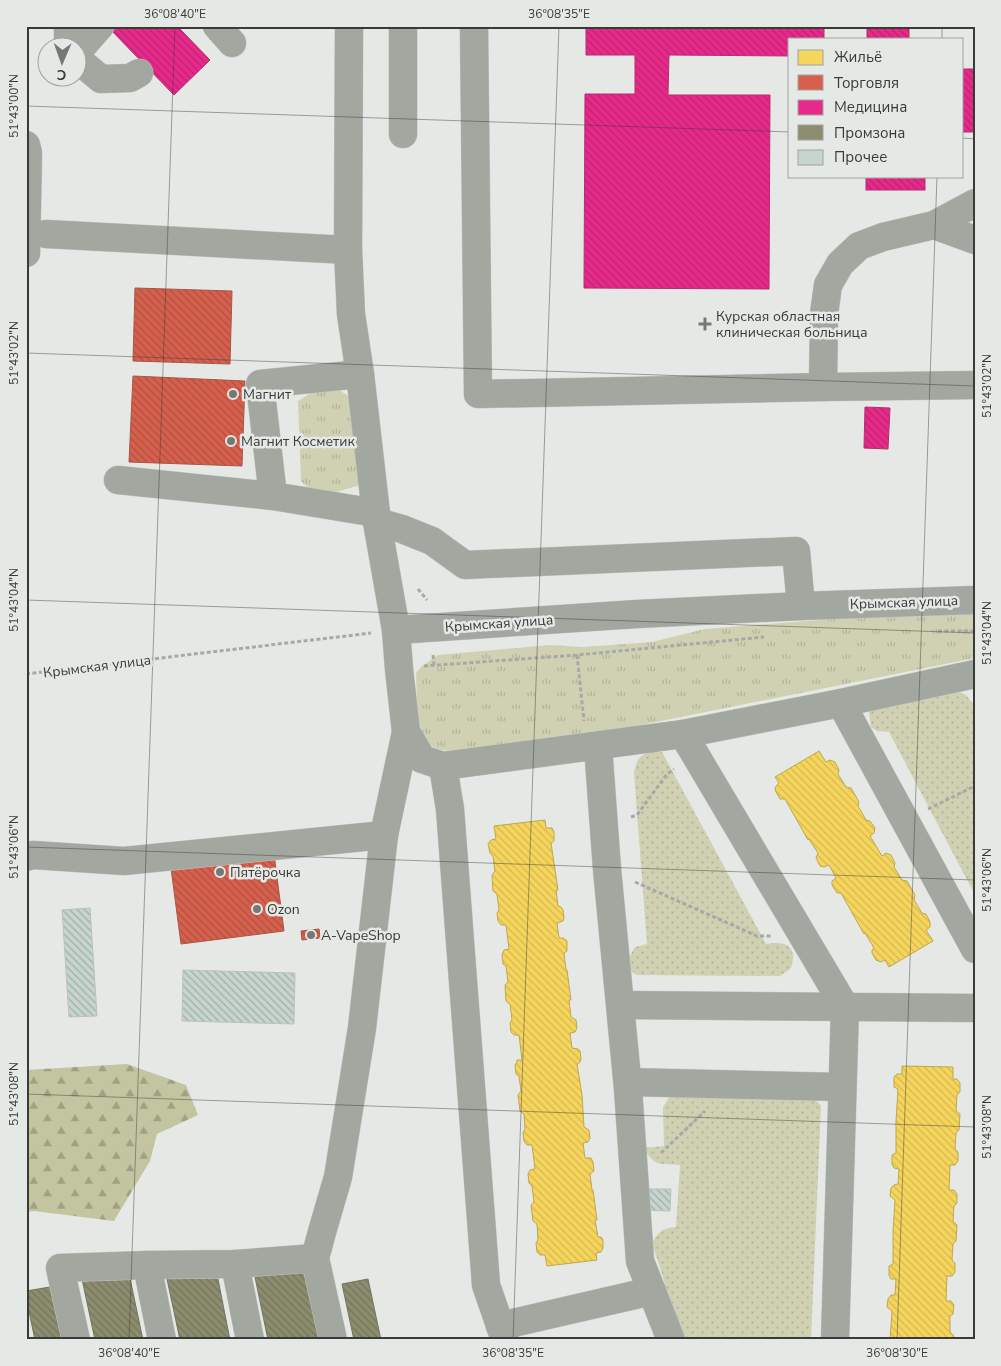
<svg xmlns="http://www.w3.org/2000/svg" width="1001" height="1366" viewBox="0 0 1001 1366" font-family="'Nunito Sans',sans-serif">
<defs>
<pattern id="grass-tufts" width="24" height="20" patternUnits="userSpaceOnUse" patternTransform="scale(1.25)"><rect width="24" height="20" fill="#cfd1b2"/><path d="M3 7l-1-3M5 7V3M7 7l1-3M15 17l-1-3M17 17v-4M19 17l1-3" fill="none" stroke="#b2b49a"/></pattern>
<pattern id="forest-firs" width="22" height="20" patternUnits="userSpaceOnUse" patternTransform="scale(1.25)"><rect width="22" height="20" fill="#c3c5a0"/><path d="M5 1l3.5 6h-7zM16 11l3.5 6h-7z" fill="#9fa183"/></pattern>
<pattern id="park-dots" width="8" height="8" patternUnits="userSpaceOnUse" patternTransform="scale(1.25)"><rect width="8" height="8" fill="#cfd1b2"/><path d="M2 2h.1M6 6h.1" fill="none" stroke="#b2b49a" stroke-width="1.8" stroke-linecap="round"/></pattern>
<pattern id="homes-back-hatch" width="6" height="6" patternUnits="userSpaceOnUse" patternTransform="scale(1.25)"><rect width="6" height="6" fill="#f6d55c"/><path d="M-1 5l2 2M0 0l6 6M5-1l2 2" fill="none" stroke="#d4b851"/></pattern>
<pattern id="shops-back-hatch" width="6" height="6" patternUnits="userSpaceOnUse" patternTransform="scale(1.25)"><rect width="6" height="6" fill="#d6604d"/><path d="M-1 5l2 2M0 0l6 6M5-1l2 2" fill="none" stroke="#af5041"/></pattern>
<pattern id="health-back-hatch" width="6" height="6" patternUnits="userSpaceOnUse" patternTransform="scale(1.25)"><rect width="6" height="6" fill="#e7298a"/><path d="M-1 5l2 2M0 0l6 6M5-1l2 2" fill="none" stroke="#bc2472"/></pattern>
<pattern id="industry-back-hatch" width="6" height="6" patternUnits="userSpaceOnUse" patternTransform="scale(1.25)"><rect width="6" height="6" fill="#8c8c6e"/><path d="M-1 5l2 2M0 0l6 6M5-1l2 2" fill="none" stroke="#73745b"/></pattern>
<pattern id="building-back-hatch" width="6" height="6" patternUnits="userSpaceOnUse" patternTransform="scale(1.25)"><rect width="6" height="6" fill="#c6d5ce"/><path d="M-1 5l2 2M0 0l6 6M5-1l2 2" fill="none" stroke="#a2aea8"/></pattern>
</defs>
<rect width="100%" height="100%" fill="#e6e8e6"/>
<g fill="url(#grass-tufts)">
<path d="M 316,390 L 339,390 L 350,397 L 360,485 L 333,493 L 312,492 L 301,481 L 298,401 Z"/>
<path d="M 975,613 L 975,658 L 636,726 L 449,751 C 440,750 430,748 425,739 C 416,725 417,690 416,673 L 422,666 L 438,655 L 549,645 L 584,647 L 652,642 L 705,629 L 858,617 Z"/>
</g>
<path fill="url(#forest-firs)" d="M 127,1064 L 186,1085 L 198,1115 L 157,1134 L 150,1161 L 114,1221 L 34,1211 L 26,1212 L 26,1070 Z"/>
<g fill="url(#park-dots)">
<path d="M 954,690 L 966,695 L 975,706 L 975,895 L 889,732 L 877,731 L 871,727 L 869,712 L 878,705 Z"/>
<path d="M 652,751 L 662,752 L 766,944 C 778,942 793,942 793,957 C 793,960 792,966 790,969 C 788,971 783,974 780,976 L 637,975 C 625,970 628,957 635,947 L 647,944 L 634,773 C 637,759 638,756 652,751 Z"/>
<path d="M 670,1096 L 815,1099 L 821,1106 L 811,1340 L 683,1340 L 652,1243 C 659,1232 662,1228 676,1227 L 680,1165 C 660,1163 655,1168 644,1148 L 664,1146 L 663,1107 Z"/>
</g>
<g fill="url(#homes-back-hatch)" stroke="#bda752">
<path d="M 819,751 L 826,762 L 830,760 L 835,762 L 839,770 L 838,774 L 846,787 L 851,788 L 859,802 L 858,806 L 866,820 L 870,821 L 875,828 L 874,833 L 870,836 L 882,856 L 886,853 L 891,855 L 895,863 L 894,867 L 902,880 L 907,881 L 915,895 L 914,900 L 922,913 L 926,914 L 930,922 L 930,927 L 926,930 L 933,941 L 889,967 L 885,960 L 881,962 L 876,960 L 872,953 L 872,950 L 874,948 L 865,933 L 864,934 L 841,893 L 837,893 L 832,885 L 832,881 L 836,878 L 829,865 L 824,867 L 820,866 L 816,858 L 818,853 L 809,839 L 808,840 L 785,799 L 780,799 L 775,790 L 776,786 L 779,783 L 775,777 Z"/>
<path d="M 545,820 L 546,828 L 552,828 L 554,832 L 554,841 L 551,843 L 558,890 L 556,890 L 558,906 L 561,907 L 563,910 L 564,918 L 563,921 L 557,923 L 559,938 L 563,938 L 567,941 L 567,951 L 564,953 L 566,970 L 567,970 L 571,1000 L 569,1000 L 571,1017 L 576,1020 L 577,1028 L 575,1032 L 570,1033 L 572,1048 L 578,1049 L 580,1051 L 581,1059 L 580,1062 L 577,1064 L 582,1095 L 584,1127 L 589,1130 L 590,1138 L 588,1142 L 583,1143 L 585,1158 L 591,1158 L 593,1162 L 594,1171 L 590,1174 L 592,1190 L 593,1190 L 597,1220 L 595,1220 L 598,1237 L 601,1237 L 603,1240 L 603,1248 L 601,1252 L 596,1253 L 597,1260 L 547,1266 L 545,1255 L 540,1255 L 537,1252 L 536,1243 L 538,1240 L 537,1224 L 533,1221 L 531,1205 L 534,1202 L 532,1186 L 529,1183 L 528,1174 L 530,1170 L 535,1169 L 532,1145 L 527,1145 L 524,1141 L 523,1133 L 525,1129 L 524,1114 L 520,1111 L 518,1095 L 521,1091 L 519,1076 L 516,1074 L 515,1065 L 517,1062 L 517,1060 L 522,1060 L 519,1035 L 514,1035 L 511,1032 L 510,1023 L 512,1020 L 510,1004 L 506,1001 L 505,985 L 508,982 L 506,966 L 503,964 L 502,955 L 504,950 L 509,949 L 506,925 L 501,925 L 498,921 L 497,913 L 499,910 L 497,894 L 493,891 L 492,875 L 495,871 L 493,856 L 490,853 L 488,844 L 491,840 L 496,839 L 494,826 Z"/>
<path d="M 902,1066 L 953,1067 L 953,1079 L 957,1079 L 960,1083 L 960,1092 L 957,1095 L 956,1111 L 960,1114 L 959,1130 L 956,1133 L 955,1149 L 958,1152 L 958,1161 L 955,1165 L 950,1165 L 949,1190 L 954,1190 L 957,1194 L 957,1203 L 954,1206 L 953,1221 L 957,1225 L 956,1241 L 953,1244 L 952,1260 L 955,1263 L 955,1272 L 952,1276 L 947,1276 L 946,1301 L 951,1301 L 954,1305 L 953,1314 L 950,1316 L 950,1332 L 954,1336 L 953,1340 L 890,1340 L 892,1311 L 887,1307 L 888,1299 L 891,1295 L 895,1295 L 896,1279 L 891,1279 L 889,1275 L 889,1266 L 893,1264 L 893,1232 L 895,1200 L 890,1196 L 891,1188 L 894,1185 L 898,1184 L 899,1169 L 894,1168 L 892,1164 L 892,1155 L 896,1153 L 896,1121 L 898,1089 L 894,1087 L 894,1077 L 897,1074 L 902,1074 Z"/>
</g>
<g fill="url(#shops-back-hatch)" stroke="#a75547">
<path d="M 135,288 L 232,291 L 230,364 L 133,361 Z"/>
<path d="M 133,376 L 245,381 L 242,466 L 129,462 Z"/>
<path d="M 274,854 L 284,931 L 181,944 L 171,868 Z"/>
<path d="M 319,929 L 320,938 L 302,940 L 301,931 Z"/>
</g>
<g fill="url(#health-back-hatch)" stroke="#b32e72">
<path d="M 113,26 L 177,26 L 210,60 L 174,95 L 110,29 Z"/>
<path d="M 586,26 L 824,26 L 824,39 L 790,39 L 790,56 L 669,55 L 668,95 L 770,95 L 769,289 L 584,288 L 585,94 L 635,94 L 635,55 L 586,55 Z"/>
<rect x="867" y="26" width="42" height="13"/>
<rect x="962" y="69" width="13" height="63"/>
<rect x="866" y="176" width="59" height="14"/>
<path d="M 865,407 L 890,408 L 888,449 L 864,448 Z"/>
</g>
<g fill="url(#industry-back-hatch)" stroke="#73745e">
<path d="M 304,1268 L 318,1340 L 268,1340 L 255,1277 Z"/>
<path d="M 128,1269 L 143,1340 L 95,1340 L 82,1279 Z"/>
<path d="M 216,1269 L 230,1340 L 180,1340 L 167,1279 Z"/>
<path d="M 368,1279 L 381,1340 L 354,1340 L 342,1284 Z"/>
<path d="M 50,1287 L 61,1340 L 35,1340 L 26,1297 L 26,1291 Z"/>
</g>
<g fill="url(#building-back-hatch)" stroke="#bec0bf">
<path d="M 90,908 L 97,1016 L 69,1017 L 62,910 Z"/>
<path d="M 183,970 L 295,973 L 294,1024 L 182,1021 Z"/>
<path d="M 641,1189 L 671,1189 L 670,1211 L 641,1210 Z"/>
</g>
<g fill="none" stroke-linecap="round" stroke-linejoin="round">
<defs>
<g id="minor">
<path d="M 68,26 L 68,43 L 72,48"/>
<path d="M 217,26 L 232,43"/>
<path d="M 474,26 L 478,394 L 823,387 L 975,385"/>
<path d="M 78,51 L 100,26"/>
<path d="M 78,56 L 83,64 L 101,79 L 130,78 L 139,73"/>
<path d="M 403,134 L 403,26"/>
<path d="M 26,145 L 28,153 L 26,253"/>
<path d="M 934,225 L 975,203"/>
<path d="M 46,234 L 348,250"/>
<path d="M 360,374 L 260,384 L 273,496 L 376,513"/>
<path d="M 823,387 L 824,314 L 828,285 L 840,264 L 859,246 L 883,237 L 934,225 L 975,240"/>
<path d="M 118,480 L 273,496"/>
<path d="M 377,522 L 402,529 L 432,541 L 465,565 L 796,551 L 801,606"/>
<path d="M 396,630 L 637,614 L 801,606 L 975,600"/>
<path d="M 841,703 L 975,949"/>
<path d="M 406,732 L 422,759 L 443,766 L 683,734 L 841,703 L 975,674"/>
<path d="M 683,734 L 845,1007 L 835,1340"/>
<path d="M 598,746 L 607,869 L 628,1089 L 640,1261 L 671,1340"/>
<path d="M 443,766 L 450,809 L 486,1285 L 505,1340"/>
<path d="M 26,857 L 33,855 L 124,861 L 384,835"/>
<path d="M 621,1005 L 975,1008"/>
<path d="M 628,1082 L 842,1087"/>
<path d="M 235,1264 L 250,1340"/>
<path d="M 147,1265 L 162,1340"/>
<path d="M 500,1326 L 652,1291"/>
<path d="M 76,1340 L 60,1268 L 147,1265 L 235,1264 L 315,1258"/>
<path d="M 333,1340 L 315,1258 L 322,1232 L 338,1177 L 362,1028 L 384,835 L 406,732 L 399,669 L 396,630 L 377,522 L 360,374 L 351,314 L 348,250 L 349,26"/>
</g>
</defs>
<use href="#minor" stroke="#c3c5c3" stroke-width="29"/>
<g stroke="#a6a9a5" stroke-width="3" stroke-dasharray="4 2.5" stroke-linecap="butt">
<path d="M 418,589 L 427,600"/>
<path d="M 938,631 L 975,631"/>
<path d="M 433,655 L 434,665"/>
<path d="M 577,655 L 584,721"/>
<path d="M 424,666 L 577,655 L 764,637"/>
<path d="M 26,674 L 371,633"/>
<path d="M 928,809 L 975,786"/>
<path d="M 631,817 L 637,815 L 667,774 L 674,769"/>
<path d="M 635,882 L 757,936 L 772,936"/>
<path d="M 661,1153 L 705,1111"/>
</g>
<use href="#minor" stroke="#a2a79f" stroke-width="28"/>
</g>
<path fill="none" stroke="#393b39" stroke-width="1" stroke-opacity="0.45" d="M 942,39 L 942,26M 26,106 L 790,132M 962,138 L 975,139M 26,353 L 975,386M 26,600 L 975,633M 26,847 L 975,880M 26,1094 L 975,1127M 129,1340 L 175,26M 513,1340 L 559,26M 897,1340 L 937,176"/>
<g fill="#767876" stroke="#e5e9e5" stroke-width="2">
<path d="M702.5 316.5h5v5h5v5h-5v5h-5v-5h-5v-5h5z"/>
<circle cx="233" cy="394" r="5"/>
<circle cx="231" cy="441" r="5"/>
<circle cx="220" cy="872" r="5"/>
<circle cx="257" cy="909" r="5"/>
<circle cx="311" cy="935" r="5"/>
</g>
<g text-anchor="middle" stroke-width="5" stroke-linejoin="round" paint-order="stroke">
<g font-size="14" fill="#393b39" stroke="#e5e9e5" text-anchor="start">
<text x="716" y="321">Курская областная<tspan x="716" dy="16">клиническая больница</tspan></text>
<text x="243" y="399">Магнит</text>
<text x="241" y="446">Магнит Косметик</text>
<text x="230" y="877">Пятёрочка</text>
<text x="267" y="914">Ozon</text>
<text x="321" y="940">A-VapeShop</text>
</g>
<g font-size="14" fill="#393b39" stroke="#e5e9e5">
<text transform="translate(904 602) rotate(-2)" y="5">Крымская улица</text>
<text transform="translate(499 623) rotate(-4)" y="5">Крымская улица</text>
<text transform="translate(97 666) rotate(-7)" y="5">Крымская улица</text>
</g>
</g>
<rect width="1001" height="1366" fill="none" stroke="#e5e9e5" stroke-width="55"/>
<rect x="788" y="38" width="175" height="140" fill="#e5e9e5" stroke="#a0a3a0"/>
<rect x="798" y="50" width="25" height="15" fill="#f6d55c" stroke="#a0a3a0"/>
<text x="834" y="62" font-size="15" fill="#393b39">Жильё</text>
<rect x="798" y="75" width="25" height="15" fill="#d6604d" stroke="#a0a3a0"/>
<text x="834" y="88" font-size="15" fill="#393b39">Торговля</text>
<rect x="798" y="100" width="25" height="15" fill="#e7298a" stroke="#a0a3a0"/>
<text x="834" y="112" font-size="15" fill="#393b39">Медицина</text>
<rect x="798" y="125" width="25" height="15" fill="#8c8c6e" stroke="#a0a3a0"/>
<text x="834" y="138" font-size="15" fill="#393b39">Промзона</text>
<rect x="798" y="150" width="25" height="15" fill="#c6d5ce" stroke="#a0a3a0"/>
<text x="834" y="162" font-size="15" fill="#393b39">Прочее</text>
<g transform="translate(62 62) rotate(182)"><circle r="24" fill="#e5e9e5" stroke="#a0a3a0"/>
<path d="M0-4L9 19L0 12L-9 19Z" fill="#767876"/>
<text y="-8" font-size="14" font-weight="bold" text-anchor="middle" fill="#393b39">С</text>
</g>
<rect x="28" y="28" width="946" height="1310" fill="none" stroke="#393b39" stroke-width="2"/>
<g font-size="12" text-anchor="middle" fill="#393b39">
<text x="175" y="18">36°08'40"E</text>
<text x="559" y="18">36°08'35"E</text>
<text transform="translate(14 106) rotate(-90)" y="4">51°43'00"N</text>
<text transform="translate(14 353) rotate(-90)" y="4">51°43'02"N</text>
<text transform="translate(987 386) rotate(-90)" y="4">51°43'02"N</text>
<text transform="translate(14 600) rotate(-90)" y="4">51°43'04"N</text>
<text transform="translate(987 633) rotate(-90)" y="4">51°43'04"N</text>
<text transform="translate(14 847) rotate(-90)" y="4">51°43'06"N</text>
<text transform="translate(987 880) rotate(-90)" y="4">51°43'06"N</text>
<text transform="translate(14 1094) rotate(-90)" y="4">51°43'08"N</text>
<text transform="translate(987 1127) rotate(-90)" y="4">51°43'08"N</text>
<text x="129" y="1357">36°08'40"E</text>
<text x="513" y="1357">36°08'35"E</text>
<text x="897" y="1357">36°08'30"E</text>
</g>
</svg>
